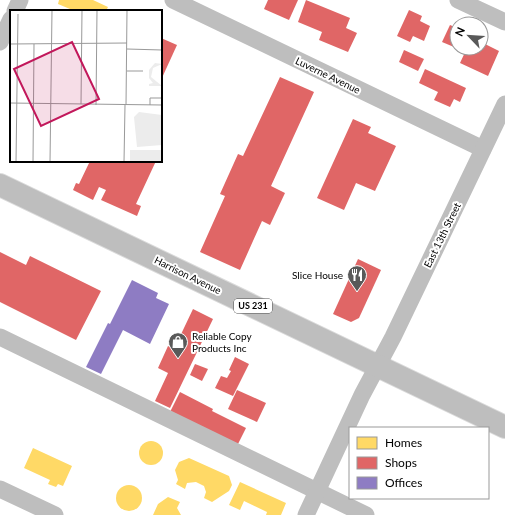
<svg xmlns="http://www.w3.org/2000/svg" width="505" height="515" viewBox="0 0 505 515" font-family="Lato,sans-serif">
<rect width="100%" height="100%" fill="#fff"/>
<g fill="#ffd966">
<path d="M 59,0 L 93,0 L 108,7 L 106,11 L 69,11 L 70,9 L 58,4 Z"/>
<circle cx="151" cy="453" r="12"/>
<path d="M 33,448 L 72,466 L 63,486 L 58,484 L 56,487 L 48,484 L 50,480 L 24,468 Z"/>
<path d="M 189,458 L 229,476 L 232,485 L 229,491 L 212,502 L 204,498 L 206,492 L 204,486 L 196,482 L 187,483 L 185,489 L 176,484 L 178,480 L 175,470 L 179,462 Z"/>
<path d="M 240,482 L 286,503 L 281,515 L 266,515 L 267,512 L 244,501 L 240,510 L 229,505 Z"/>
<circle cx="129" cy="498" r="13"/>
<path d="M 168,497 L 180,502 L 177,508 L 181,515 L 153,515 L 158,504 Z"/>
</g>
<g fill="#e06666">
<path d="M 268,0 L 298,0 L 289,20 L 264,9 Z"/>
<path d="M 306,0 L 350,18 L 346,28 L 357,33 L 348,52 L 319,40 L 322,32 L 298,22 Z"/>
<path d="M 409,10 L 422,16 L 420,21 L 430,26 L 424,41 L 413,36 L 410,42 L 397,36 Z"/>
<path d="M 450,25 L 457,28 L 457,43 L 454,47 L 442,42 Z"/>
<path d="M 161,38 L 177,45 L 161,80 Z"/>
<path d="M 481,42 L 499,51 L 488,76 L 460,63 L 467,48 L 481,48 Z"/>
<path d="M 404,50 L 424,59 L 418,71 L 399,62 Z"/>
<path d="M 425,69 L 466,88 L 460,102 L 454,99 L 450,107 L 434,100 L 438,92 L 419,83 Z"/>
<path d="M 280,77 L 314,92 L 271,186 L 285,193 L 270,225 L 262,221 L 240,270 L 200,252 L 225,196 L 220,194 L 238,154 L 243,156 Z"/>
<path d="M 353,119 L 371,127 L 368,133 L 396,146 L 375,191 L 356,183 L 344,210 L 317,198 Z"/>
<path d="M 90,161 L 156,161 L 136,204 L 141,206 L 137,216 L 101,200 L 106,190 L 99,187 L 93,200 L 73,190 L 76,183 L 79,184 Z"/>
<path d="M 0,252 L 26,265 L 30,256 L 101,291 L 76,340 L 0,302 Z"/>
<path d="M 358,259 L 381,270 L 359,318 L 351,322 L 333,314 Z"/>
<path d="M 193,309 L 213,319 L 170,408 L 155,401 L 168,373 L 158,368 L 168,346 L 174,349 Z"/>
<path d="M 235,357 L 249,364 L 233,396 L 215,388 L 221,376 L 227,378 L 231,371 L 229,370 Z"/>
<path d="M 195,364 L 208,369 L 202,381 L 190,375 Z"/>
<path d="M 237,390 L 266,403 L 257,422 L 228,409 Z"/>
<path d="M 180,392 L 213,409 L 212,411 L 246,428 L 238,444 L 170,412 Z"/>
</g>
<path fill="#8e7cc3" d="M 132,280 L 158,293 L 156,298 L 169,304 L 150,344 L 123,330 L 101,374 L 86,367 L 108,323 L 110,324 Z"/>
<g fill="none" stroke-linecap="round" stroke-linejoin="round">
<defs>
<path id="major" d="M 0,185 L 505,427"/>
</defs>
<use href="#major" stroke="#dbdbdb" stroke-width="24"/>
<g stroke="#bebebe" stroke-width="17">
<path d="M 173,0 L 483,149"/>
<path d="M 458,0 L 505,22"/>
<path d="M 15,11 L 20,0"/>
<path d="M 0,42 L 11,19"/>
<path d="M 0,337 L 366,515"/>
<path d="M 0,489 L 55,515"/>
<path d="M 306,515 L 362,395 L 393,337 L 505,104"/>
</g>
<use href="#major" stroke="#bebebe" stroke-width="22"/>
</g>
<defs>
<symbol id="restaurant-pin" viewBox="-11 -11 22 30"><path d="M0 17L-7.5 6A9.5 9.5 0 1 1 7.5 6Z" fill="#595959" stroke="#fff"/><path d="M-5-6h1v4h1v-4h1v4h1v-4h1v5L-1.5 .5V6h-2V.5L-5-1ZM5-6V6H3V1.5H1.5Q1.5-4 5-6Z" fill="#fff"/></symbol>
<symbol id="shop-pin" viewBox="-11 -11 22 30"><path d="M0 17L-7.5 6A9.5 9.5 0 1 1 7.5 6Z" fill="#595959" stroke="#fff"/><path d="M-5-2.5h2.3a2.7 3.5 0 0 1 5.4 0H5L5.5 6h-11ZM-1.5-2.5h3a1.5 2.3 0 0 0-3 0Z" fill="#fff"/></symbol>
</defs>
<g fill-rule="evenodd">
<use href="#restaurant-pin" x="346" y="264" width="22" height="30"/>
<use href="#shop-pin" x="167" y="331" width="22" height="30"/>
</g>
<g text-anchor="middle" stroke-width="4" stroke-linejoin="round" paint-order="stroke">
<rect fill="#fff" stroke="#4c4c4c" stroke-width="1" x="234" y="299" width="38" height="14" rx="3"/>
<g font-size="9" font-weight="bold" fill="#000">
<text x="253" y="309">US 231</text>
</g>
<g font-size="10" fill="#000" stroke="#fff">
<text transform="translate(328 75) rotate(26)" y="4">Luverne Avenue</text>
<text transform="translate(442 235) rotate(-64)" y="4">East 13th Street</text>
<text transform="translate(188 275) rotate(26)" y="4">Harrison Avenue</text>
</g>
<g font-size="10" fill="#000" stroke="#fff" text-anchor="end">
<text x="343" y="279">Slice House</text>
<text x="192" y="340" text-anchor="start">Reliable Copy<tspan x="192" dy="12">Products Inc</tspan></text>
</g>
</g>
<g transform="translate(10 10)">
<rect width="152" height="152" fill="#fff"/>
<path d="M 145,53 L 152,54 L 143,58 L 141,67 L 152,76 L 139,76 L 139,74 L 143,73 L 139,68 L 139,60 ZM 129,102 L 152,105 L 152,135 L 127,137 L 124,107 ZM 120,140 L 152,140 L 152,151 L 120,151 Z" fill="#ececec"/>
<path fill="none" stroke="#999" stroke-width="1" d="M 0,34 L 117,33M 117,39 L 152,40M 117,61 L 133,61M 0,93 L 152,95M 71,94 L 72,0M 86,95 L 87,0M 116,95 L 117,0M 140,95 L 140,88 L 152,88M 6,152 L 8,4M 23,152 L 24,34M 40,152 L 42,0M 114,152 L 115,95"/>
<path fill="#c2185b" fill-opacity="0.15" stroke="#c2185b" stroke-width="2" d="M 62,32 L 89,89 L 31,116 L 4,59 Z"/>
<rect width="152" height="152" fill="none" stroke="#000" stroke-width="2"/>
</g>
<rect x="349" y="427" width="140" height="72" fill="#ffffff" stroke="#999999"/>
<rect x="357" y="437" width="20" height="12" fill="#ffd966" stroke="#999999"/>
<text x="385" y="447" font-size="12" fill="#000000">Homes</text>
<rect x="357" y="457" width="20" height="12" fill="#e06666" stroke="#999999"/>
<text x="385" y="467" font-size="12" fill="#000000">Shops</text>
<rect x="357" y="477" width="20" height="12" fill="#8e7cc3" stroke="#999999"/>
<text x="385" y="487" font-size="12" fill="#000000">Offices</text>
<g transform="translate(469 36) rotate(295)"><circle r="19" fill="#ffffff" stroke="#999999"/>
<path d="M0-3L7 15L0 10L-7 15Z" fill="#595959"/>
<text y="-6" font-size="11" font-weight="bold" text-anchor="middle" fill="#000000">N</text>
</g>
</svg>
